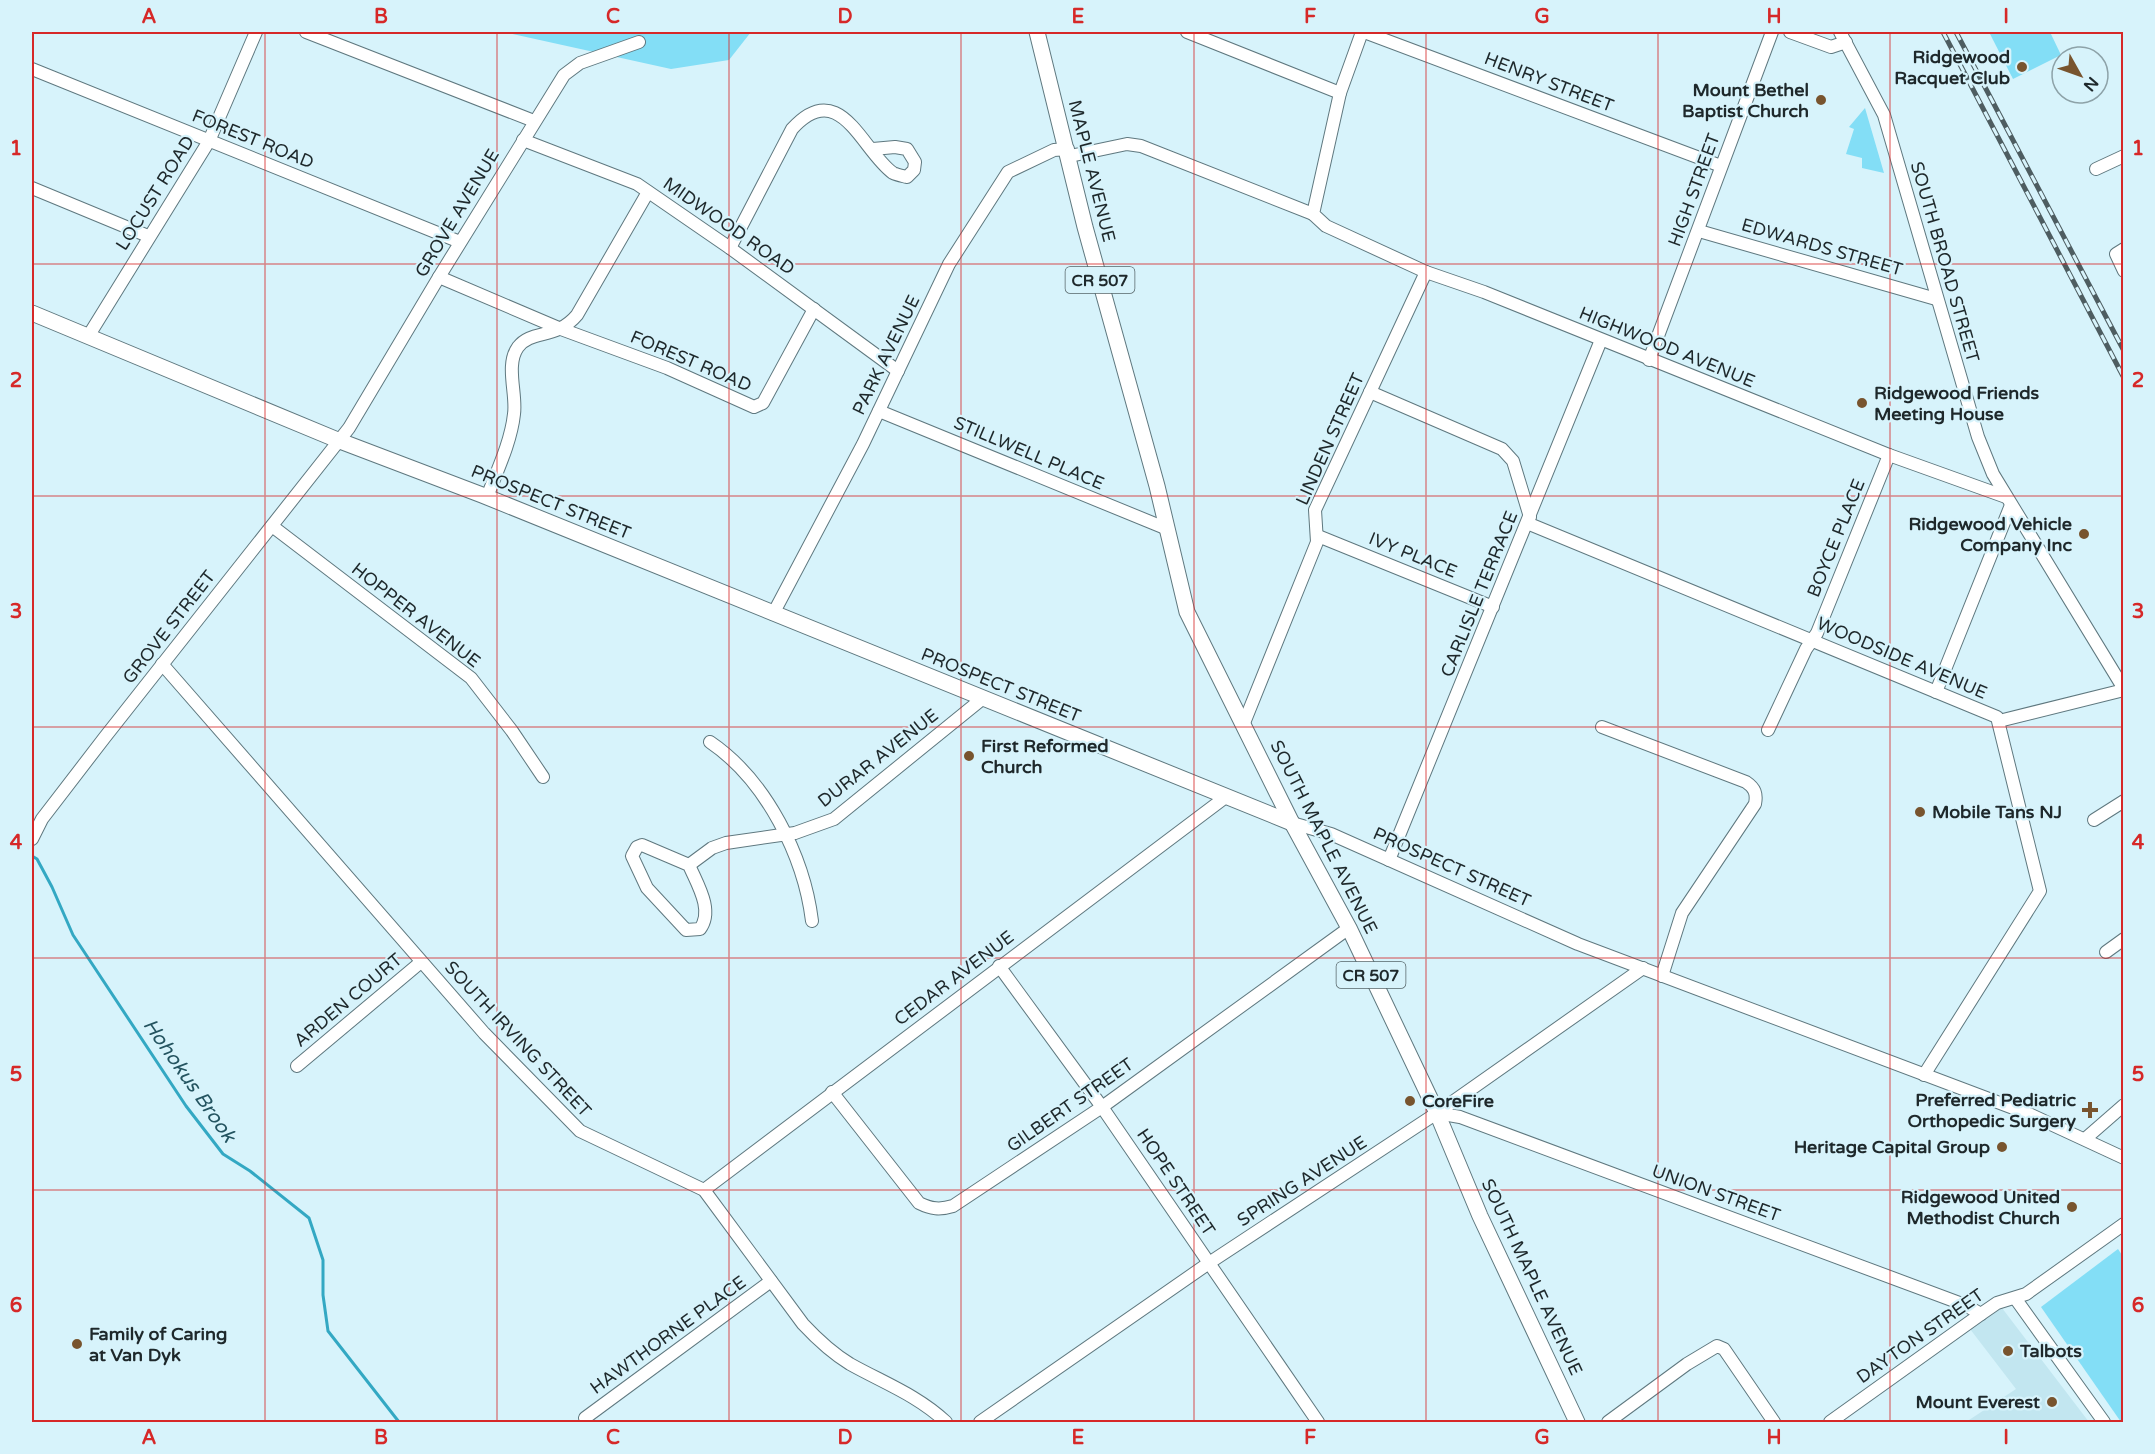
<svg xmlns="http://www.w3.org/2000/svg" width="2155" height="1454" viewBox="0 0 2155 1454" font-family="'Varela Round',sans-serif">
<rect width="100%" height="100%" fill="#d7f3fb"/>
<path fill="#c2e6f0" d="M 2002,1308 L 2089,1422 L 1966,1422 L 2016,1389 L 1970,1329 Z"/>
<g fill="#83def6">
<path d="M 504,32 L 751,32 L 729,60 L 671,69 Z"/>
<path d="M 1989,32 L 2050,32 L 2061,55 L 2013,79 Z"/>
<path d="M 1865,108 L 1884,173 L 1862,168 L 1862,158 L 1846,154 L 1854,129 L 1849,127 Z"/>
<path d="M 2118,1249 L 2124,1258 L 2121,1422 L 2041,1307 Z"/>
</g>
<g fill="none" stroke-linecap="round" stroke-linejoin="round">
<path stroke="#33a8c3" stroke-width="3" d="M 32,856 L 37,859 L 52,887 L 73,935 L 186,1106 L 223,1154 L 250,1171 L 309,1218 L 323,1260 L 323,1295 L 328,1331 L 399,1422"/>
<defs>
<g id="minor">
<path d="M 306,32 L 534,121"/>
<path d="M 1187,32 L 1340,93"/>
<path d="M 1362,32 L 1340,93 L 1313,214 L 1326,226 L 1426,272 L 1484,292 L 1889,455 L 2006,497"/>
<path d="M 1364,32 L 1721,166"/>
<path d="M 1790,32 L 1831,47 L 1846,42"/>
<path d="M 1840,32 L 1884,115 L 1978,437 L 1993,474 L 2124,689"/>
<path d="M 32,69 L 460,242"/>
<path d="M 523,140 L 637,184 L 730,248 L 898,371"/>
<path d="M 1070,156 L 1127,144 L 1141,146 L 1313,214"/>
<path d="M 2096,169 L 2124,156"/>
<path d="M 32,188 L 148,236"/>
<path d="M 1699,231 L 1936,299"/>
<path d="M 730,248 L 792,129 C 840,76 862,151 893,173 C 897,175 903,176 907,177 L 914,170 L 915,162 L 907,149 L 895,147 L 873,149"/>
<path d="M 2124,249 L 2116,254 L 2124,271"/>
<path d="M 439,277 L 561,329 L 667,368 L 754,407 L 763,403 L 814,309"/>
<path d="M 89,335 L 209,141 L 256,32"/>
<path d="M 1649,360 L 1772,32"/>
<path d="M 1370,392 L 1502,449 L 1513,461 L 1530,517"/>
<path d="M 879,411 L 1165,528"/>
<path d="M 487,497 C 497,471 511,442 514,414 C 517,394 505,365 518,347 C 532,329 556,340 577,315 L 648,192"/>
<path d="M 1527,523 L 1997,717 L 2040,891 L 1924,1075"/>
<path d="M 272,526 L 471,678 L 512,731 L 543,777"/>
<path d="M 1318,536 L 1493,607"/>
<path d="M 773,614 L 863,444 L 949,264 L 1008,172 L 1054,150 L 1068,149"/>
<path d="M 162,664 L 484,1033 L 580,1131 L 704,1190 L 803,1324 C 817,1339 832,1353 850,1364 C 884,1383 917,1395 946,1422"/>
<path d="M 1936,692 L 2011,505"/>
<path d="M 1999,721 L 2124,690"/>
<path d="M 1244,723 L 1317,542 L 1315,510 L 1426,272"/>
<path d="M 1602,727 L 1746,782 C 1755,788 1757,794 1755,804 L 1682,913 L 1662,976"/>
<path d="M 1768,730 L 1806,649 L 1817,633 L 1889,455"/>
<path d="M 710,742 C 766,780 804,856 812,921"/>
<path d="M 2094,820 L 2124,801"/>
<path d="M 1292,823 L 1331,834 L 1578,944 L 2029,1114 L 2124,1158"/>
<path d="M 32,839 L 42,819 L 105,737 L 349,428 L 439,277 L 564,75 L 580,63 L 639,42"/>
<path d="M 642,845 L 689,865 C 697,884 714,910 700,929 L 686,930 L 647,888 L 632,856 L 637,847 Z"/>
<path d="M 1389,860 L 1601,340"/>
<path d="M 689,865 L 712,848 L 726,843 L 795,833 L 834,819 L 982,699"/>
<path d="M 2106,952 L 2124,939"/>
<path d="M 999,966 L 1102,1107 L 1318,1422"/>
<path d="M 297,1066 L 421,962"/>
<path d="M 832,1092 L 919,1203 C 931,1209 940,1210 953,1206 L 1102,1107 L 1349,928"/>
<path d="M 1437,1113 L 1460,1117 L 1965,1305 L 1981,1314"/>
<path d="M 2085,1139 L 2124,1105"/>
<path d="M 704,1190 L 1227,796"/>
<path d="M 2015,1298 L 2104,1422"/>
<path d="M 585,1418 L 771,1281"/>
<path d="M 980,1422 L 1209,1263 L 1437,1113 L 1643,968"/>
<path d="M 1608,1422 L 1687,1364 L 1717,1346 L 1724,1349 L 1774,1422"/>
<path d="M 1830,1422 L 1981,1314 L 1997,1303 L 2026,1294 L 2124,1224"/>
</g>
<g id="major">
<path d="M 1037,32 L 1085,227 L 1157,486 L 1187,612 L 1292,823 L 1349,928 L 1437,1113 L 1480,1216 L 1577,1422"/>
<path d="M 32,313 L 340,441 L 482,495 L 1292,823"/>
</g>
</defs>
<use href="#minor" stroke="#5f787f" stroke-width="14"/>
<use href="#major" stroke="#5f787f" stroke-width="17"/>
<use href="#minor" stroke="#fff" stroke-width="12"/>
<use href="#major" stroke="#fff" stroke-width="15"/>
<defs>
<g id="rail">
<path d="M 1943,32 L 2124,378"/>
<path d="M 1956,32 L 2124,351"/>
</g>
</defs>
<use href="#rail" stroke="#4e5d61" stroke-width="5"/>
<use href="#rail" stroke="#d7f3fb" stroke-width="3" stroke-dasharray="9" stroke-linecap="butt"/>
</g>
<path fill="none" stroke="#d62828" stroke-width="1.5" stroke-opacity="0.55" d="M 265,32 L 265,1422M 497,32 L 497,1422M 729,32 L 729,1422M 961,32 L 961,1422M 1194,32 L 1194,1422M 1426,32 L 1426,1422M 1658,32 L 1658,1422M 1890,32 L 1890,1422M 32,264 L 2124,264M 32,496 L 2124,496M 32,727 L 2124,727M 32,958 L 2124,958M 32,1190 L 2124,1190"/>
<g fill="#78542e" stroke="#d7f3fb" stroke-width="2">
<circle cx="2022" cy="67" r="6"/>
<circle cx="1821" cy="100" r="6"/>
<circle cx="1862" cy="403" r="6"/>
<circle cx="2084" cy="534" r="6"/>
<circle cx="969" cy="756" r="6"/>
<circle cx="1920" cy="812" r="6"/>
<circle cx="1410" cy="1101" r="6"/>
<path d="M2087 1101h6v6h6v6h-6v6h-6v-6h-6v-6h6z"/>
<circle cx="2002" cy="1147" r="6"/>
<circle cx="2072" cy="1207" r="6"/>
<circle cx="77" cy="1344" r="6"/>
<circle cx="2008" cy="1351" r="6"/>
<circle cx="2052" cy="1402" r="6"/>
</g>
<g text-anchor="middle" stroke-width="4.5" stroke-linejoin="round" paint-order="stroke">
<g fill="#d7f3fb" stroke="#566569" stroke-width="1.5">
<rect x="1065.5" y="267" width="69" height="26" rx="4.5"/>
<rect x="1336.5" y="962" width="69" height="26" rx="4.5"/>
</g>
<g font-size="16" font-weight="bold" fill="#1e282b">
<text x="1100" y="286">CR 507</text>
<text x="1371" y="981">CR 507</text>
</g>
<g font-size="18" font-weight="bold" fill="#1e282b" stroke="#d7f3fb" text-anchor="end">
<text x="2010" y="63">Ridgewood<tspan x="2010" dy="21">Racquet Club</tspan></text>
<text x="1809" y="96">Mount Bethel<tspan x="1809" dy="21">Baptist Church</tspan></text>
<text x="1874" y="399" text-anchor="start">Ridgewood Friends<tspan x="1874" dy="21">Meeting House</tspan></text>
<text x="2072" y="530">Ridgewood Vehicle<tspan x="2072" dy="21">Company Inc</tspan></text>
<text x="981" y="752" text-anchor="start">First Reformed<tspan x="981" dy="21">Church</tspan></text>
<text x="1932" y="818" text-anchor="start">Mobile Tans NJ</text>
<text x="2076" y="1106">Preferred Pediatric<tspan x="2076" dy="21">Orthopedic Surgery</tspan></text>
<text x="1422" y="1107" text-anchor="start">CoreFire</text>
<text x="1990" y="1153">Heritage Capital Group</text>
<text x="2060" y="1203">Ridgewood United<tspan x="2060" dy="21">Methodist Church</tspan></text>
<text x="89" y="1340" text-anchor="start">Family of Caring<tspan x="89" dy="21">at Van Dyk</tspan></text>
<text x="2020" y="1357" text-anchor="start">Talbots</text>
<text x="2040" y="1408">Mount Everest</text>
</g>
<g font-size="18" fill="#1e282b" stroke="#d7f3fb">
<text transform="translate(1549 82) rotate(21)" y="6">HENRY STREET</text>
<text transform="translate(253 139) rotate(22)" y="6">FOREST ROAD</text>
<text transform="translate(1092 171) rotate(76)" y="6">MAPLE AVENUE</text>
<text transform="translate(1694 190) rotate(-70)" y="6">HIGH STREET</text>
<text transform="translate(155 193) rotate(-58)" y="6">LOCUST ROAD</text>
<text transform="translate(457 213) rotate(-59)" y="6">GROVE AVENUE</text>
<text transform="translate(729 226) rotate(35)" y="6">MIDWOOD ROAD</text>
<text transform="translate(1822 247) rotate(16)" y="6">EDWARDS STREET</text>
<text transform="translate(1945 262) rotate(74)" y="6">SOUTH BROAD STREET</text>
<text transform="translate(1667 347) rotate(22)" y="6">HIGHWOOD AVENUE</text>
<text transform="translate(886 355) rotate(-64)" y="6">PARK AVENUE</text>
<text transform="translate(691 361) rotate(23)" y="6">FOREST ROAD</text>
<text transform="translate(1330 439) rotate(-66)" y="6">LINDEN STREET</text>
<text transform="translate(1029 453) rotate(23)" y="6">STILLWELL PLACE</text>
<text transform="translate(551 502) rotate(22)" y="6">PROSPECT STREET</text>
<text transform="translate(1836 538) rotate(-68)" y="6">BOYCE PLACE</text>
<text transform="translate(1413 555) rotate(22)" y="6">IVY PLACE</text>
<text transform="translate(1479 594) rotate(-68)" y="6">CARLISLE TERRACE</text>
<text transform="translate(416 615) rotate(38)" y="6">HOPPER AVENUE</text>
<text transform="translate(169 627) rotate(-52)" y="6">GROVE STREET</text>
<text transform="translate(1902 658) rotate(23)" y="6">WOODSIDE AVENUE</text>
<text transform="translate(1001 685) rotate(22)" y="6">PROSPECT STREET</text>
<text transform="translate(878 758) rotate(-38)" y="6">DURAR AVENUE</text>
<text transform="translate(1324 837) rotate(63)" y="6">SOUTH MAPLE AVENUE</text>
<text transform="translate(1452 867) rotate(24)" y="6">PROSPECT STREET</text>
<text transform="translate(954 978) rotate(-37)" y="6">CEDAR AVENUE</text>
<text transform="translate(348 1000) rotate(-40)" y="6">ARDEN COURT</text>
<text transform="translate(518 1039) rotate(47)" y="6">SOUTH IRVING STREET</text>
<text transform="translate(1070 1105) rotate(-35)" y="6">GILBERT STREET</text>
<text transform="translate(1302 1181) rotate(-33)" y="6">SPRING AVENUE</text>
<text transform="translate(1176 1182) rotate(56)" y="6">HOPE STREET</text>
<text transform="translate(1716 1193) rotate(20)" y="6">UNION STREET</text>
<text transform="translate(1532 1277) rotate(65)" y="6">SOUTH MAPLE AVENUE</text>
<text transform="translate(668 1335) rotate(-36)" y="6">HAWTHORNE PLACE</text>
<text transform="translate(1920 1336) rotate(-35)" y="6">DAYTON STREET</text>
</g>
<g font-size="20" font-style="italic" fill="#245460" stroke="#d7f3fb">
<text transform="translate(190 1080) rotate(55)" y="7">Hohokus Brook</text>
</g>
</g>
<rect width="2155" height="1454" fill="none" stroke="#d7f3fb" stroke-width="66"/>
<g transform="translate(2080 75) rotate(130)"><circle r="28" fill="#d7f3fb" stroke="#8da2a8" stroke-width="1.5"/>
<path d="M0-4.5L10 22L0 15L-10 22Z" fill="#78542e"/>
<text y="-9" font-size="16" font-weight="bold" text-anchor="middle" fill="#1e282b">N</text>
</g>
<rect x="33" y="33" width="2089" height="1388" fill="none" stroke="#d62828" stroke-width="2"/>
<g font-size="20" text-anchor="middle" font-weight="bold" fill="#d62828">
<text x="149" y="23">A</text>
<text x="381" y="23">B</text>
<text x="613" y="23">C</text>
<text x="845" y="23">D</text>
<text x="1078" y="23">E</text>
<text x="1310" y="23">F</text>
<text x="1542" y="23">G</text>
<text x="1774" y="23">H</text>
<text x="2006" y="23">I</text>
<text x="16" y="155">1</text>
<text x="2138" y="155">1</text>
<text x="16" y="387">2</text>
<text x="2138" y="387">2</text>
<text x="16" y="618">3</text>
<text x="2138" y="618">3</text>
<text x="16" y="849">4</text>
<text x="2138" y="849">4</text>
<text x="16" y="1081">5</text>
<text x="2138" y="1081">5</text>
<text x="16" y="1312">6</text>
<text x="2138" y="1312">6</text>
<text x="149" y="1444">A</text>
<text x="381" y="1444">B</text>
<text x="613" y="1444">C</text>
<text x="845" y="1444">D</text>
<text x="1078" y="1444">E</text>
<text x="1310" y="1444">F</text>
<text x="1542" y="1444">G</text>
<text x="1774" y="1444">H</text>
<text x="2006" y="1444">I</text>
</g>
</svg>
